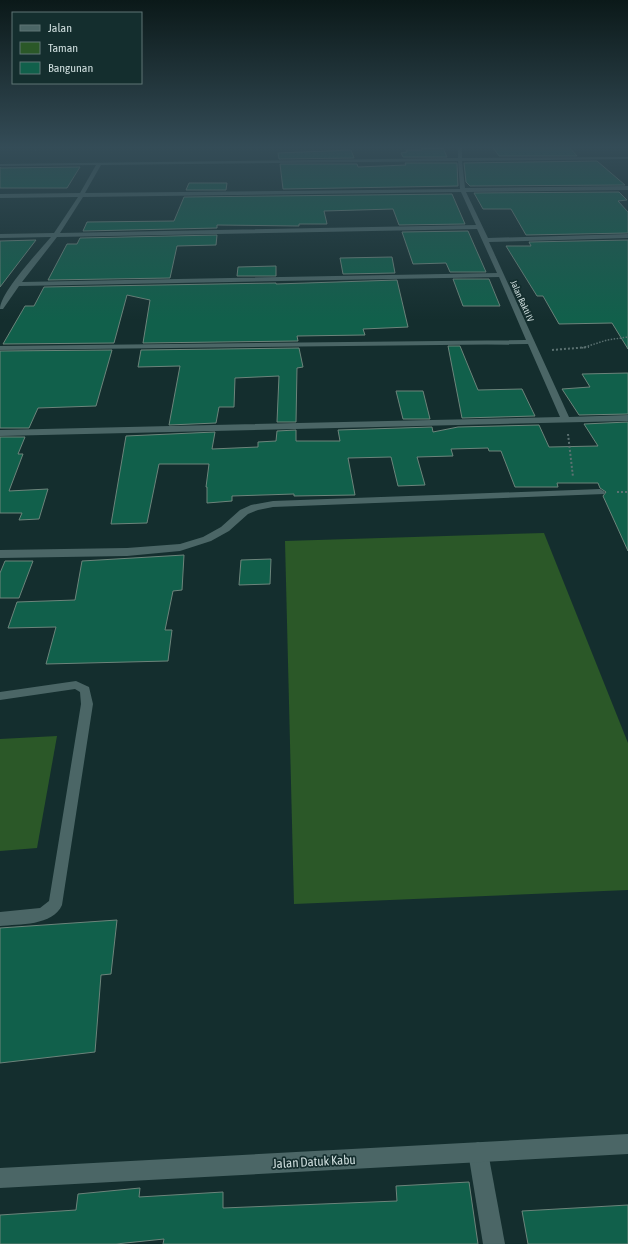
<svg xmlns="http://www.w3.org/2000/svg" width="628" height="1244" viewBox="0 0 628 1244" font-family="'Asap Condensed',sans-serif">
<rect width="100%" height="100%" fill="#142e2e"/>
<g fill="#2b5828">
<path d="M 544,533 L 628,743 L 628,890 L 294,904 L 285,541 Z"/>
<path d="M 57,736 L 37,848 L 0,851 L 0,739 Z"/>
</g>
<g fill="#11604b" stroke="#6c847b">
<path d="M 492,146 L 568,146 L 577,156 L 499,156 Z"/>
<path d="M 422,148 L 443,148 L 447,157 L 403,157 L 401,153 L 407,152 L 406,150 L 422,150 Z"/>
<path d="M 351,150 L 354,158 L 279,159 L 278,153 Z"/>
<path d="M 597,161 L 625,185 L 470,186 L 466,182 L 464,163 Z"/>
<path d="M 405,163 L 457,163 L 458,186 L 283,189 L 280,164 L 357,164 L 358,167 L 406,165 Z"/>
<path d="M 0,167 L 0,168 L 80,167 L 67,188 L 0,188 Z"/>
<path d="M 189,183 L 227,183 L 226,190 L 186,190 Z"/>
<path d="M 619,192 L 627,200 L 618,201 L 628,212 L 628,233 L 526,235 L 511,209 L 483,209 L 474,193 Z"/>
<path d="M 452,194 L 465,224 L 399,225 L 393,209 L 324,211 L 327,224 L 299,224 L 299,226 L 217,225 L 217,228 L 83,231 L 87,222 L 174,221 L 184,197 Z"/>
<path d="M 468,231 L 486,272 L 450,272 L 446,263 L 413,264 L 402,232 Z"/>
<path d="M 217,235 L 216,245 L 177,246 L 170,278 L 48,280 L 67,244 L 77,244 L 80,238 Z"/>
<path d="M 36,240 L 0,287 L 0,241 Z"/>
<path d="M 628,240 L 628,349 L 612,323 L 559,324 L 543,296 L 537,296 L 506,246 L 531,246 L 529,242 Z"/>
<path d="M 392,257 L 395,273 L 343,274 L 340,258 Z"/>
<path d="M 276,266 L 276,276 L 237,276 L 238,267 Z"/>
<path d="M 453,279 L 489,279 L 500,306 L 463,306 Z"/>
<path d="M 397,280 L 408,327 L 363,329 L 365,335 L 297,336 L 298,341 L 143,343 L 150,300 L 127,295 L 114,343 L 3,344 L 25,306 L 34,306 L 44,287 L 276,283 L 276,284 Z"/>
<path d="M 448,346 L 460,346 L 478,390 L 522,389 L 535,416 L 462,418 Z"/>
<path d="M 299,348 L 303,367 L 297,368 L 296,422 L 277,422 L 279,376 L 235,378 L 234,407 L 219,407 L 216,423 L 169,425 L 180,366 L 138,367 L 141,350 Z"/>
<path d="M 112,350 L 96,406 L 38,408 L 29,428 L 0,428 L 0,351 Z"/>
<path d="M 628,373 L 628,414 L 579,415 L 562,389 L 590,387 L 582,374 Z"/>
<path d="M 396,391 L 423,391 L 430,419 L 403,419 Z"/>
<path d="M 628,422 L 628,551 L 603,496 L 606,492 L 600,488 L 598,483 L 557,483 L 558,487 L 515,487 L 501,451 L 489,451 L 488,448 L 451,449 L 453,456 L 417,457 L 425,485 L 398,486 L 391,457 L 348,458 L 355,495 L 294,496 L 294,494 L 232,496 L 232,501 L 207,503 L 207,487 L 206,487 L 209,464 L 159,464 L 147,523 L 111,524 L 126,436 L 215,432 L 212,449 L 258,447 L 258,442 L 276,441 L 277,431 L 296,430 L 296,441 L 340,441 L 338,430 L 432,427 L 433,432 L 458,427 L 539,425 L 549,447 L 598,446 L 584,424 Z"/>
<path d="M 0,437 L 25,437 L 18,454 L 23,454 L 9,491 L 48,489 L 39,519 L 19,520 L 22,513 L 0,513 Z"/>
<path d="M 184,555 L 182,590 L 173,591 L 165,630 L 172,630 L 168,661 L 46,664 L 56,627 L 8,628 L 17,602 L 75,600 L 82,561 Z"/>
<path d="M 271,559 L 270,584 L 239,585 L 241,560 Z"/>
<path d="M 5,561 L 33,561 L 19,598 L 0,598 L 0,573 Z"/>
<path d="M 117,920 L 111,974 L 101,975 L 95,1052 L 0,1063 L 0,928 Z"/>
<path d="M 469,1182 L 478,1244 L 163,1244 L 164,1239 L 116,1244 L 0,1244 L 0,1215 L 76,1210 L 78,1194 L 140,1188 L 139,1197 L 223,1192 L 223,1208 L 397,1201 L 396,1186 Z"/>
<path d="M 628,1205 L 628,1244 L 528,1244 L 522,1211 Z"/>
</g>
<g fill="none" stroke-linecap="round" stroke-linejoin="round">
<path stroke="#5b7171" stroke-width="1" stroke-dasharray="1.5 1.5" stroke-linecap="butt" d="M 35,151 L 39,146"/>
<path stroke="#5b7171" stroke-width="1.5" stroke-dasharray="1.5 1.5" stroke-linecap="butt" d="M 582,348 L 607,340 L 628,337"/>
<g stroke="#5b7171" stroke-width="2" stroke-dasharray="2 2" stroke-linecap="butt">
<path d="M 552,350 L 589,347"/>
<path d="M 568,434 L 573,477"/>
<path d="M 617,492 L 628,492"/>
</g>
<path fill="#4b6666" fill-rule="evenodd" d="M 76,681 L 89,687 L 93,704 L 62,905 C 53,926 19,924 0,926 L 0,912 L 40,908 L 49,901 L 81,704 L 80,692 L 75,689 L 0,700 L 0,692 Z"/>
<g fill="#4b6666" fill-rule="evenodd">
<path d="M 458,146 L 462,146 L 462,158 L 628,157 L 628,159 L 462,161 L 465,188 L 628,186 L 628,190 L 466,192 L 488,238 L 628,234 L 628,238 L 489,242 L 569,417 L 628,415 L 628,421 L 0,436 L 0,430 L 560,417 L 528,344 L 0,350 L 0,346 L 526,340 L 499,277 L 19,286 L 3,309 L 0,309 C 0,293 38,252 51,237 L 0,238 L 0,234 L 54,233 L 78,197 L 0,198 L 0,194 L 80,193 L 96,165 L 0,166 L 0,164 L 458,158 ZM 458,161 L 460,189 L 85,193 L 101,165 ZM 461,192 L 476,225 L 60,233 L 83,197 ZM 477,229 L 497,273 L 22,282 L 57,237 Z"/>
<path d="M 600,489 L 605,492 L 604,494 L 273,507 L 258,510 L 248,514 L 229,531 L 211,541 L 180,551 L 127,556 L 0,558 L 0,550 L 127,548 L 180,544 L 203,537 L 221,527 L 240,510 L 251,505 L 273,501 Z"/>
<path d="M 478,1142 L 485,1145 L 488,1152 L 505,1244 L 483,1244 L 468,1152 L 471,1145 Z"/>
</g>
<path fill="#4b6666" fill-rule="evenodd" d="M 628,1134 L 628,1154 L 0,1188 L 0,1168 Z"/>
</g>
<linearGradient id="sky" x2="0" y2="1"><stop stop-color="#0b1919"/><stop offset="0.46" stop-color="#344c57"/><stop offset="1" stop-color="#344c57" stop-opacity="0"/></linearGradient>
<rect width="628" height="320" fill="url(#sky)"/>
<g text-anchor="middle" stroke-width="3.5" stroke-linejoin="round" paint-order="stroke">
<g font-size="9" fill="#cedddd" stroke="#142e2e">
<text transform="translate(522 301) rotate(66)" y="3">Jalan Bakti IV</text>
</g>
<g font-size="13" fill="#cedddd" stroke="#142e2e">
<text transform="translate(314 1161) rotate(-3)" y="5">Jalan Datuk Kabu</text>
</g>
</g>
<rect x="12" y="12" width="130" height="72" fill="#142e2e" stroke="#5e7474"/>
<rect x="20" y="25" width="20" height="6" fill="#4b6666" stroke="#5e7474"/>
<text x="48" y="32" font-size="12" fill="#cedddd">Jalan</text>
<rect x="20" y="42" width="20" height="12" fill="#2b5828" stroke="#5e7474"/>
<text x="48" y="52" font-size="12" fill="#cedddd">Taman</text>
<rect x="20" y="62" width="20" height="12" fill="#11604b" stroke="#5e7474"/>
<text x="48" y="72" font-size="12" fill="#cedddd">Bangunan</text>
</svg>
